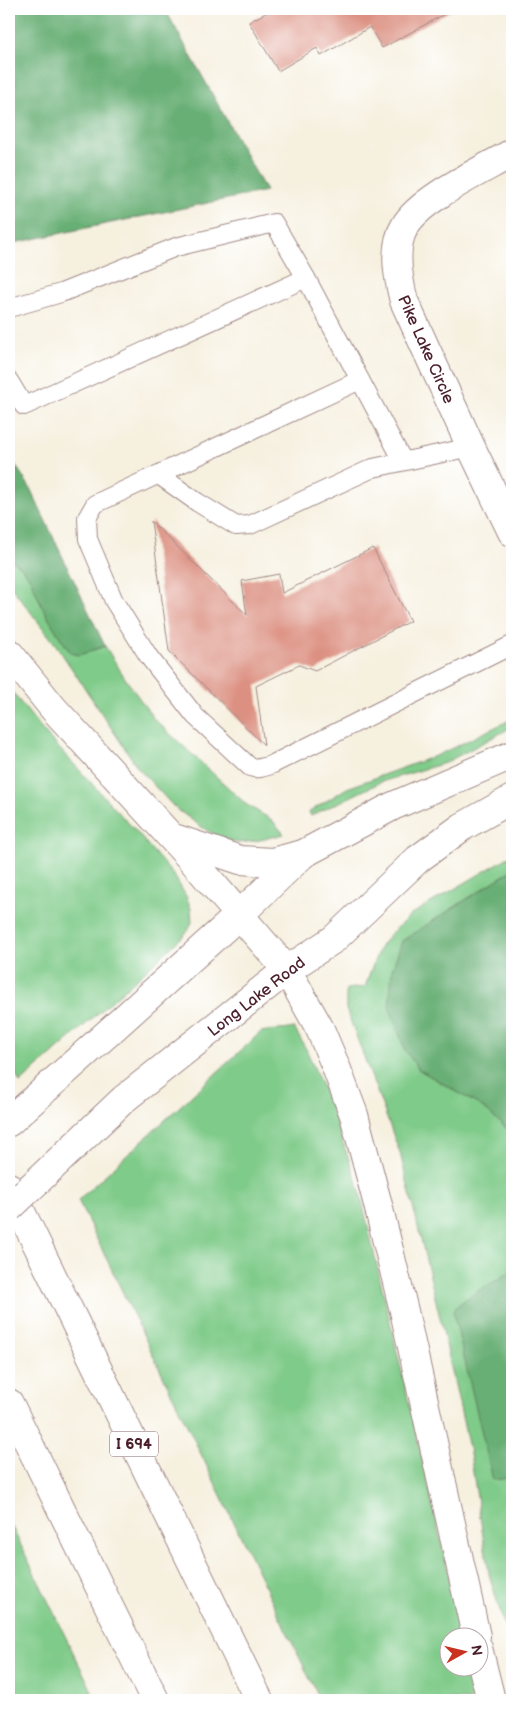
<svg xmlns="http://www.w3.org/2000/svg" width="521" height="1709" viewBox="0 0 521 1709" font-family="'Balsamiq Sans',sans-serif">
<rect width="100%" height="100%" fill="#fff"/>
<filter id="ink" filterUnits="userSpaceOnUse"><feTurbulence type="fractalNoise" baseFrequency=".02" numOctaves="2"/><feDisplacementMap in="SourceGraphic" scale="10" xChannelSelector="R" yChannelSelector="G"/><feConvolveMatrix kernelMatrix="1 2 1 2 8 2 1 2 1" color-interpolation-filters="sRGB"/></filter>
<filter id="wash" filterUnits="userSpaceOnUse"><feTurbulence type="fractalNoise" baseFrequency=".0096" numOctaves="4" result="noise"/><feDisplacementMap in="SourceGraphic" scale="20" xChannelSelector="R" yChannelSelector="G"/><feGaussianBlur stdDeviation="1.12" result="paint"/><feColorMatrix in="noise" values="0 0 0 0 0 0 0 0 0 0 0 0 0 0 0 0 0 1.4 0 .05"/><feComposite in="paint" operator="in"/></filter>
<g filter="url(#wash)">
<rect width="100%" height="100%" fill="#f6f0df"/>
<g fill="#7fcb89" stroke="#64755a">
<path d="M 9,558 C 31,572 32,584 42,606 C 50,622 60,638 71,653 L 79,655 L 105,646 L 125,678 L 154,719 L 247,805 L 272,820 L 284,834 L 256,841 L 238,843 L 221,838 L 203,828 L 174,807 L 138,768 L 56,645 L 9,584 Z"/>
<path d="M 9,688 L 44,732 L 134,829 L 175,877 L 187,898 L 191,909 L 192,922 L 188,931 L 162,956 L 20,1083 L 9,1059 Z"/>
<path d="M 512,719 L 512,727 L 445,763 L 381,782 L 311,816 L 309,812 L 347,788 L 438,755 Z"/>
<path d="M 512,855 L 512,870 L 402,941 L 418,1069 L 481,1106 L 512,1133 L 512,1261 L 509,1273 L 467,1299 L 511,1478 L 508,1436 L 512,1375 L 512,1651 L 489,1574 L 470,1453 L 442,1326 L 400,1153 L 346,1009 L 346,989 L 365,987 L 378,951 L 390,934 L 412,914 Z"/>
<path d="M 294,1028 L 306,1049 L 326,1095 L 359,1188 L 463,1636 L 448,1636 L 448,1666 L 470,1667 L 477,1700 L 320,1700 L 78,1200 L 261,1032 C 273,1029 283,1031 294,1028 Z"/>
<path d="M 9,1521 L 91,1689 L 97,1700 L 9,1700 Z"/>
</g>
<g fill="#67af75" stroke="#586750">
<path d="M 9,9 L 165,9 L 266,191 L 9,244 Z"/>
<path d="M 9,455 L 29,486 L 105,646 L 79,655 L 71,653 C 60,638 50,622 42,606 C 32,584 31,572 9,558 Z"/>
<path d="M 512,870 L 512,1133 L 481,1106 L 418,1069 L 405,1050 L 389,1006 L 392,970 L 402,941 Z"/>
<path d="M 512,1261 L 512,1375 L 508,1436 L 511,1478 L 493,1480 L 453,1311 C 462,1298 494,1282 509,1273 Z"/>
</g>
<g id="blocks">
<g fill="#dc9081">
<path d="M 273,9 L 454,9 L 382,48 L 370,27 L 321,56 L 317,48 L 278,71 L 249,22 Z"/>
<path d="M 151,521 L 247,615 L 242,581 L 279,574 L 282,593 L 373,548 L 410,621 L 315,671 L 299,665 L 256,686 L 264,745 L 169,651 Z"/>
</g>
</g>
</g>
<g filter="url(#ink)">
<use href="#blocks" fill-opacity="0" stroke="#a08885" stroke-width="1"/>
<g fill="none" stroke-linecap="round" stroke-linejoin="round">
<defs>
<g id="lane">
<path d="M 306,278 L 403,461"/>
<path d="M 9,308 L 61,293 L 176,247 L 274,223 L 306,278 L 24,406 L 9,381"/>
<path d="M 360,380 L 95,504 L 87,518 L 88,539 L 114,601 L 149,657 L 195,716 L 250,767 C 258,770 265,767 273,764 L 512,645"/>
<path d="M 159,475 L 197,502 L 236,526 L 250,525 L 373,468 L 471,447"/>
</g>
<path id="street" d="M 512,153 C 483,170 421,198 405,226 C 392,247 398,278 404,301 L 471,447 L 512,532"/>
<g id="secondary">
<path d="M 124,1099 L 287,970 L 334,939 L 418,859 L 462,827 L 512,799"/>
<path d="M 9,1122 L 239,915 L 303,854 L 393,806 L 512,755"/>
</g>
<g id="highway">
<path d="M 9,653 L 53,708 L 192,860 L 287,970 L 320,1029 L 336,1067 L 354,1115 L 377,1201 L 404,1311 L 476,1636"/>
<path d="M 174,838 L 240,860 L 272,862 L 303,854"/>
<path d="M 9,1187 L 259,1700"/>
<path d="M 9,1403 L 155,1700"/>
<path d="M 478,1648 L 491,1700"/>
</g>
</defs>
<use href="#lane" stroke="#a08885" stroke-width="20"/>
<use href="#street" stroke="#a08885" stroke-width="30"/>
<use href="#secondary" stroke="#a08885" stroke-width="30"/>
<use href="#highway" stroke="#a08885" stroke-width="30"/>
<use href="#lane" stroke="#fff" stroke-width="18"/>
<use href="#street" stroke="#fff" stroke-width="28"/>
<use href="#secondary" stroke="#fff" stroke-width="28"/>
<use href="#highway" stroke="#fff" stroke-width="28"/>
<defs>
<path id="secondary-bridge" d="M 9,1208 L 124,1099"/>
</defs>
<use href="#secondary-bridge" stroke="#a08885" stroke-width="30" stroke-linecap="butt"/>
<use href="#secondary-bridge" stroke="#fff" stroke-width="28"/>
</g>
</g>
<g text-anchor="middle" stroke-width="4" stroke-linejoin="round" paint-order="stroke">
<rect fill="#fff" stroke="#80626b" stroke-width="1" x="110" y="1431.5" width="48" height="25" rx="4"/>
<g font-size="15" font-weight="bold" fill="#4a1f2b">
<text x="134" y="1449">I 694</text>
</g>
<g font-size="16" fill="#4a1f2b" stroke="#fff">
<text transform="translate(427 349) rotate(66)" y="6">Pike Lake Circle</text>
<text transform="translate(256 996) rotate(-38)" y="6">Long Lake Road</text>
</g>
</g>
<rect width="521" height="1709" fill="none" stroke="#fff" stroke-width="30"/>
<g transform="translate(464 1652) rotate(82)"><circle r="24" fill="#ffffff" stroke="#b7a5aa"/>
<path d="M0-4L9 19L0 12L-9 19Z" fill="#c8321e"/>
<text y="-8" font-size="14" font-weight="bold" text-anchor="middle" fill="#4a1f2b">N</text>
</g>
</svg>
